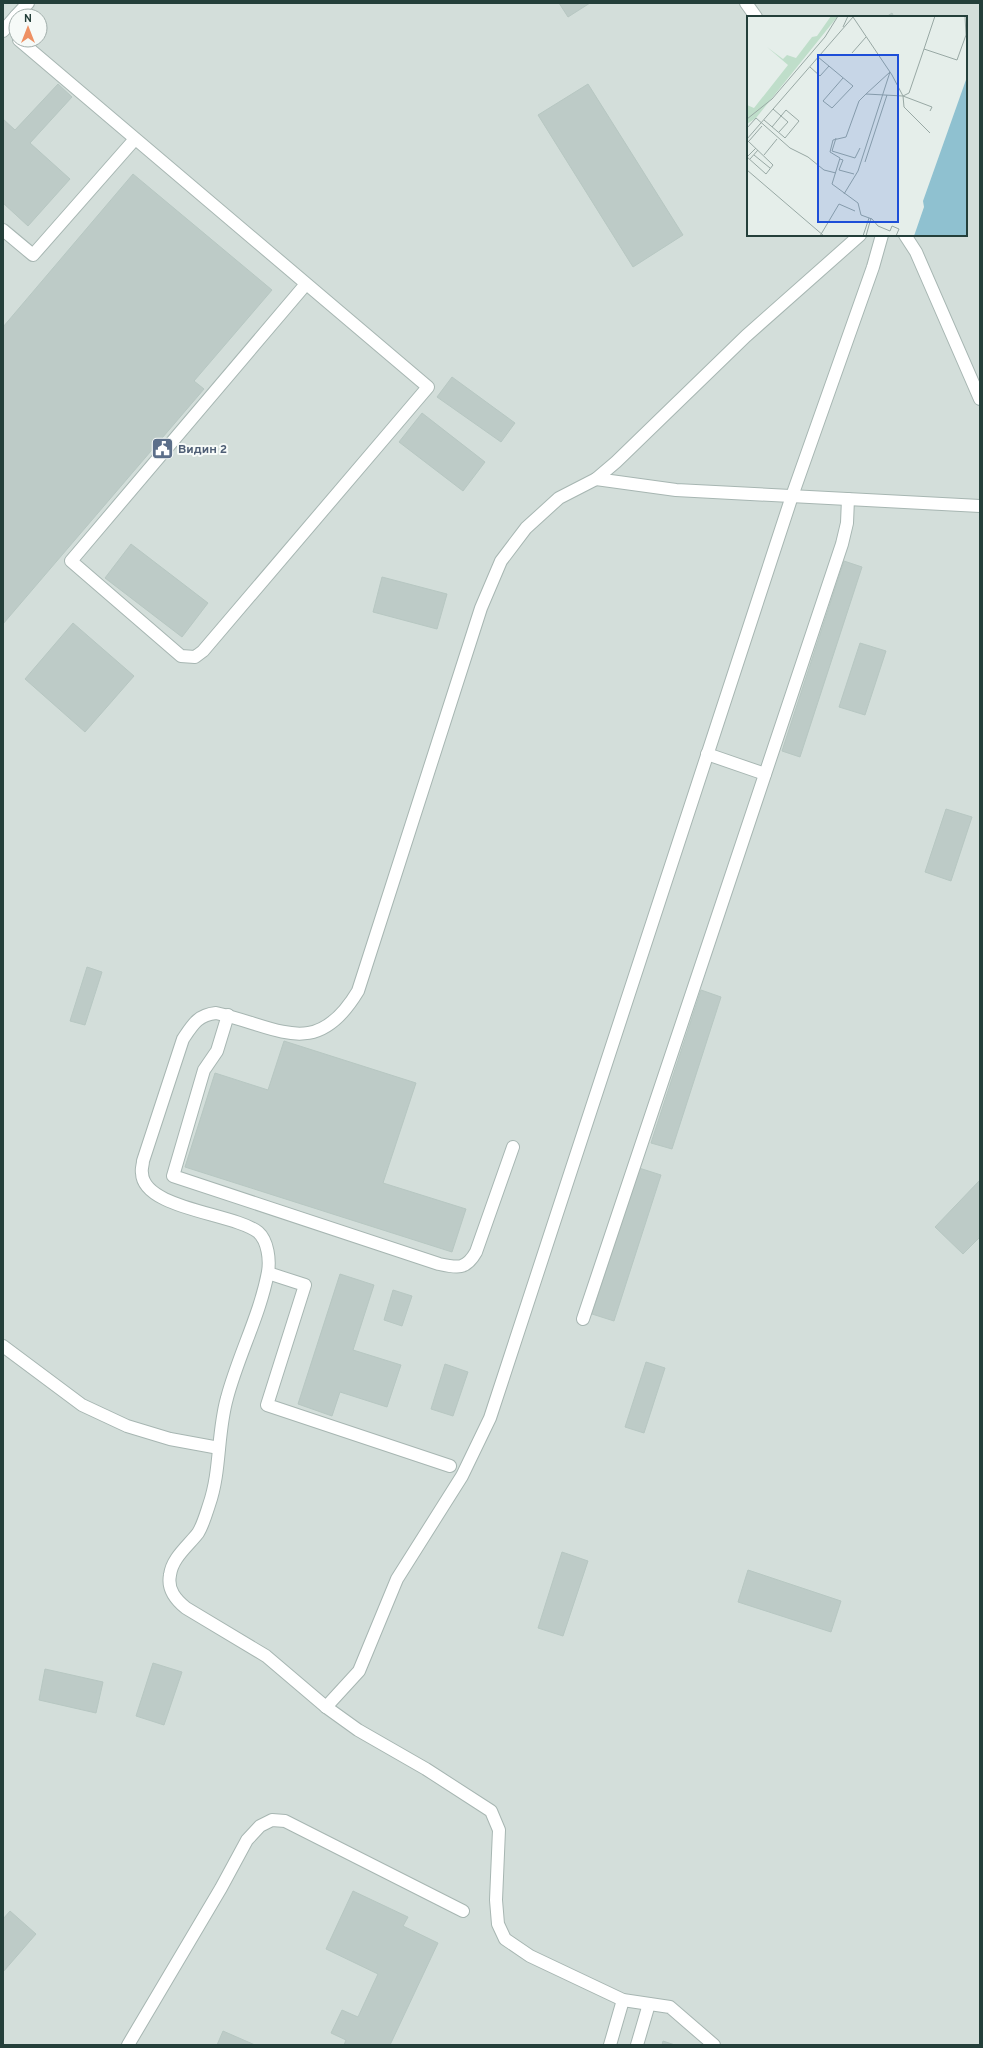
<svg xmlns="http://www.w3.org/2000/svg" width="983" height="2048" viewBox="0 0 983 2048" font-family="Overpass,sans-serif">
<rect width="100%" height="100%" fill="#e5eeea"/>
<path fill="#d3deda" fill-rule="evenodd" d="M 3,3 L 980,3 L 980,2045 L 3,2045 ZM 16,16 L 40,16 L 40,40 L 16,40 ZM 748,17 L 966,17 L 966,235 L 748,235 Z"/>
<g fill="#bdcbc7" stroke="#b7c7c2">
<path d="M 559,3 L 590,3 L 568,17 Z"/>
<path d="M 892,13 L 894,17 L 886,17 Z"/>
<path d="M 58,84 L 72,97 L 30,143 L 70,179 L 28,226 L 3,203 L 3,119 L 15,130 Z"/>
<path d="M 588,84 L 683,235 L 633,267 L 538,115 Z"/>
<path d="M 133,174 L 272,290 L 194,381 L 204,389 L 3,624 L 3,327 Z"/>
<path d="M 452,377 L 515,423 L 501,442 L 437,397 Z"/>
<path d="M 422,413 L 485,462 L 463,491 L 399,442 Z"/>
<path d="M 131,544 L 208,603 L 182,637 L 105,578 Z"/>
<path d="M 844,561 L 862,567 L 800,757 L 782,751 Z"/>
<path d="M 382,577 L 447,594 L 437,629 L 373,612 Z"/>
<path d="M 73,623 L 134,676 L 85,732 L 25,679 Z"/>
<path d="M 860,643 L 886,651 L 865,715 L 839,707 Z"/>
<path d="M 946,809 L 972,817 L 951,881 L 925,872 Z"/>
<path d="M 87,967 L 102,972 L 85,1025 L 70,1021 Z"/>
<path d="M 701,990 L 721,997 L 672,1149 L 651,1143 Z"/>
<path d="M 284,1041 L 416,1083 L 383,1183 L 466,1209 L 452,1252 L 185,1167 L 215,1073 L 268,1090 Z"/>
<path d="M 639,1168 L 661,1175 L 614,1321 L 592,1314 Z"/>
<path d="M 980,1180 L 980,1237 L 963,1254 L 935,1227 Z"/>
<path d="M 340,1274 L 374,1285 L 353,1350 L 401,1365 L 387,1407 L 340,1392 L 332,1416 L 298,1404 Z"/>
<path d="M 393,1290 L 412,1296 L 402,1326 L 384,1320 Z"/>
<path d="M 646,1362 L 665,1368 L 644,1433 L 625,1427 Z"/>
<path d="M 445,1364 L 468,1372 L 453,1416 L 431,1409 Z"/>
<path d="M 562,1552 L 588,1561 L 563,1636 L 538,1628 Z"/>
<path d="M 748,1570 L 841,1601 L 831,1632 L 738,1602 Z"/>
<path d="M 153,1663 L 182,1672 L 164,1725 L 136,1716 Z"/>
<path d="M 45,1669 L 103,1682 L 96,1713 L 39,1700 Z"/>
<path d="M 353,1891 L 408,1917 L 403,1926 L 438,1943 L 390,2045 L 344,2045 L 346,2040 L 331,2033 L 342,2010 L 358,2017 L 378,1974 L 326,1949 Z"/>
<path d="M 10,1911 L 36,1934 L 3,1972 L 3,1919 Z"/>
<path d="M 223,2031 L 255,2045 L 217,2045 Z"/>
<path d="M 663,2041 L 675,2045 L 662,2045 Z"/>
</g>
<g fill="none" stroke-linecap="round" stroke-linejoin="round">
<defs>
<g id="minor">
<path d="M 746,3 L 756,17"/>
<path d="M 16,16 L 28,3"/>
<path d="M 3,31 L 16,16"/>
<path d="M 19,40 L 428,387 L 203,651 L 195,657 L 181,656 L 71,561 L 306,284"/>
<path d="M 3,230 L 33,255 L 135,139"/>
<path d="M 860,235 L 746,336 L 616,462 L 596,479 L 676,490 L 980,506"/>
<path d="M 905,235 L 916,252 L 980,399"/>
<path d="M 596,479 L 559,498 L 526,528 L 501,561 L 481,608 L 358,991 C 316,1061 279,1027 216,1013 C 198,1015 193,1024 183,1039 L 143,1161 C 143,1165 141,1169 142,1173 C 143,1209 233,1213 258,1232 C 268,1241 270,1260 268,1272 C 260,1315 238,1356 227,1398 C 217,1433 221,1471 209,1505 C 206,1514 203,1525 198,1533 C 188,1546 172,1558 170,1575 C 167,1590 176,1600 186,1608 L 266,1656 L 326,1707 L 358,1730 L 426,1769 L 491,1811 L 499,1830 L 496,1900 L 498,1924 L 505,1939 L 530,1956 L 623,2000 L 670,2007 L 714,2045"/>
<path d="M 707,754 L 765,774"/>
<path d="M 228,1015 L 217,1051 L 204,1070 L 173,1176 L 439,1264 C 457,1268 466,1270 476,1252 L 513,1147"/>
<path d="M 268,1273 L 305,1285 L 267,1405 L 450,1466"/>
<path d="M 583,1319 L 842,544 L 847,523 L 848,499"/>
<path d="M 3,1346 L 82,1405 L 127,1426 L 170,1439 L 219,1448"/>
<path d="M 326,1707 L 359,1671 L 397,1579 L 462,1476 L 490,1418 L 792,496 L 873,267 L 882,235"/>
<path d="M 128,2045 L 221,1888 L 247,1840 L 260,1826 L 272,1820 L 285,1821 L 463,1911"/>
<path d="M 610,2045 L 623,2000"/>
<path d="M 637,2045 L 649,2004"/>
</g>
</defs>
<use href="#minor" stroke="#a7b6b2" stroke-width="14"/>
<use href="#minor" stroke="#fff" stroke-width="12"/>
</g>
<defs>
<symbol id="civic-square" viewBox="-11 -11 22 22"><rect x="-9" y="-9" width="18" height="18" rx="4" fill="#5c6f8a" stroke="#f6faf8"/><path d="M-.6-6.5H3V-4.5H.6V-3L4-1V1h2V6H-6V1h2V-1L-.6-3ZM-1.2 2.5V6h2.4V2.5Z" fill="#fff"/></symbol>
</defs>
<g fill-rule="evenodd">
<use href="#civic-square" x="150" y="436" width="25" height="25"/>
</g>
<g text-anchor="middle" stroke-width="4" stroke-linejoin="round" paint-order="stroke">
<g font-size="12" font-weight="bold" fill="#4e5e75" stroke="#f6faf8" text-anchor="start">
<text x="178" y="453">Видин 2</text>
</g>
</g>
<g transform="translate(747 16)">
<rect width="220" height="220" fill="#e5eeea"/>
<path d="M 84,0 L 91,0 L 9,102 L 0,108 L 0,89 L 7,92 L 41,49 L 20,31 L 36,43 L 40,39 L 49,42 L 65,21 L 70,20 Z" fill="#bfdeca"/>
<path d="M 220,61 L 220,220 L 167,220 L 177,191 L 176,185 Z" fill="#8fc1d0"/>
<path fill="none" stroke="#98a8a4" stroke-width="1" d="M 106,1 L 145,59 L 156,80 L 157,91 L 183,117M 96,11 L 101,0M 177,33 L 188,0M 105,37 L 119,21M 71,41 L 106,70 L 85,92 L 76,85 L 96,62M 63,51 L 73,60 L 82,50M 143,56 L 119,78 L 156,80 L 185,91 L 183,95M 119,78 L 112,85 L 99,121 L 86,124 L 83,136 L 93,142 L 85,168 L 111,187 L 114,199 L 125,203 L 131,210 L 143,215 L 145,210 L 152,213 L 149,220M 156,80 L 162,77 L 177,33 L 210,44 L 219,19 L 218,0M 26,93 L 41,106 L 32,116M 0,103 L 25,83 L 78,21 L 91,0M 17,104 L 37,121 L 38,122 L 52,105 L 39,94 L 25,111M 0,112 L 9,102 L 43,132 L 61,141 L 77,154 L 89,157M 89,122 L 85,135 L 108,142 L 113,132M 0,123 L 106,1M 0,124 L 26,149 L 19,158 L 0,141M 2,125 L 15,110M 7,139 L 23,152M 17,139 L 30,123M 0,141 L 9,132M 3,143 L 11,134M 93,143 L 96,144 L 92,154 L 107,158M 118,146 L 140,79M 0,154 L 77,220M 97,178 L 111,155 L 143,56M 73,220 L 92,188 L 108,195M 116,220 L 122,202M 119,220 L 124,202"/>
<path fill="#1d4ed8" fill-opacity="0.15" stroke="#1d4ed8" stroke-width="2" d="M 71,39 L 151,39 L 151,206 L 71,206 Z"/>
<rect width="220" height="220" fill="none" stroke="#243f3a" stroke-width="2"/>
</g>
<rect width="983" height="2048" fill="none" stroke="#243f3a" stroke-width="8"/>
<g transform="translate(28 28)"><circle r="19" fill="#f6faf8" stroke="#a2afac"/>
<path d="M0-3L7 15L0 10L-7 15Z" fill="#ee9063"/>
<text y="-6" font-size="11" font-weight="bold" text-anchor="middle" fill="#243f3a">N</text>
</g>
</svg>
